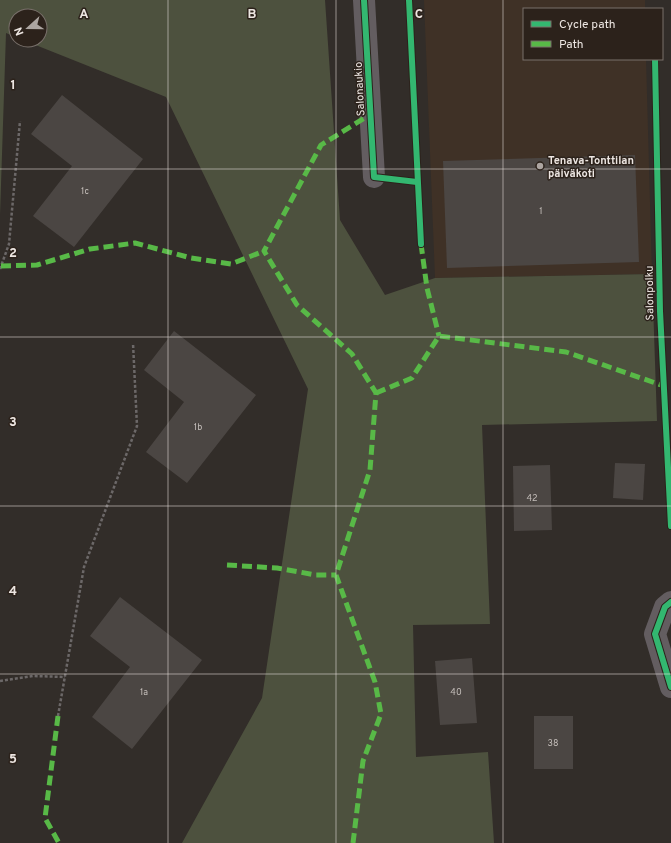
<svg xmlns="http://www.w3.org/2000/svg" width="671" height="843" viewBox="0 0 671 843" font-family="Overpass,sans-serif">
<rect width="100%" height="100%" fill="#322d29"/>
<path fill="#3f3126" d="M 424,0 L 645,0 L 645,9 L 524,9 L 524,59 L 646,59 L 652,274 L 435,278 Z"/>
<path fill="#4d513e" d="M 0,0 L 325,0 L 340,220 L 385,295 L 435,278 L 652,274 L 657,421 L 482,425 L 490,624 L 413,625 L 416,757 L 488,752 L 494,843 L 182,843 L 262,698 L 308,389 L 166,97 L 23,40 L 40,40 L 40,16 L 16,16 L 16,37 L 6,33 L 0,215 Z"/>
<g fill="#4b4643">
<path d="M 62,95 L 143,159 L 74,247 L 33,216 L 72,166 L 31,134 Z"/>
<path d="M 635,155 L 639,262 L 447,268 L 443,161 Z"/>
<path d="M 174,331 L 256,395 L 187,483 L 146,452 L 184,402 L 144,370 Z"/>
<path d="M 615,463 L 645,464 L 643,500 L 613,498 Z"/>
<path d="M 550,465 L 552,530 L 514,531 L 513,466 Z"/>
<path d="M 120,597 L 202,660 L 132,749 L 92,717 L 130,667 L 90,636 Z"/>
<path d="M 472,658 L 477,723 L 440,725 L 435,661 Z"/>
<rect x="534" y="716" width="39" height="53"/>
</g>
<g fill="none" stroke-linecap="round" stroke-linejoin="round">
<g stroke="#6c6868" stroke-width="2.5" stroke-dasharray="3 2" stroke-linecap="butt">
<path d="M 0,269 L 9,244 L 20,121"/>
<path d="M 0,681 L 33,676 L 65,677"/>
<path d="M 58,716 L 84,567 L 137,426 L 133,343"/>
</g>
<g stroke="#635d60" stroke-width="22">
<path d="M 364,0 L 374,177"/>
<path d="M 671,602 L 665,607 L 655,634 L 671,687"/>
</g>
<g stroke="#58b947" stroke-width="5" stroke-dasharray="10 5" stroke-linecap="butt">
<path d="M 421,244 L 427,288 L 439,336"/>
<path d="M 1,266 L 37,265 L 90,249 L 135,243 L 191,258 L 231,264 L 264,251"/>
<path d="M 376,393 L 412,378 L 439,336 L 566,352 L 664,386"/>
<path d="M 227,565 L 277,568 L 316,575 L 336,575"/>
<path d="M 58,716 L 45,818 L 59,843"/>
<path d="M 353,843 L 363,761 L 381,714 L 375,682 L 336,575 L 370,470 L 376,393 L 352,354 L 297,305 L 264,251 L 321,145 L 371,114"/>
</g>
<defs>
<g id="cycleway">
<path d="M 364,0 L 374,177 L 417,182"/>
<path d="M 409,0 L 421,244"/>
<path d="M 655,59 L 660,311 L 671,526"/>
<path d="M 671,602 L 665,607 L 655,634 L 671,687"/>
</g>
</defs>
<use href="#cycleway" stroke="#2c221b" stroke-width="8"/>
<use href="#cycleway" stroke="#33b770" stroke-width="6"/>
</g>
<path fill="none" stroke="#ede6e2" stroke-width="1" stroke-opacity="0.55" d="M 168,0 L 168,843M 336,0 L 336,843M 503,0 L 503,843M 0,169 L 671,169M 0,337 L 671,337M 0,506 L 671,506M 0,674 L 671,674"/>
<circle fill="#aca5a1" stroke="#2c221b" stroke-width="1.5" cx="540" cy="166" r="4"/>
<g text-anchor="middle" stroke-width="3" stroke-linejoin="round" paint-order="stroke">
<g font-size="9" fill="#c4beba">
<text x="85" y="194">1c</text>
<text x="541" y="214">1</text>
<text x="198" y="430">1b</text>
<text x="532" y="501">42</text>
<text x="144" y="695">1a</text>
<text x="456" y="695">40</text>
<text x="553" y="746">38</text>
</g>
<g font-size="11" fill="#ede6e2" stroke="#2c221b">
<text transform="translate(359 89) rotate(-93)" y="4">Salonaukio</text>
<text transform="translate(649 293) rotate(-91)" y="4">Salonpolku</text>
</g>
<g font-size="11" font-weight="bold" fill="#ede6e2" stroke="#2c221b" text-anchor="start">
<text x="548" y="164">Tenava-Tonttilan<tspan x="548" dy="13">päiväkoti</tspan></text>
</g>
</g>
<g font-size="13" text-anchor="middle" font-weight="bold" fill="#ede6e2" stroke="#2c221b" stroke-width="3" stroke-linejoin="round" paint-order="stroke">
<text x="84" y="18">A</text>
<text x="252" y="18">B</text>
<text x="419" y="18">C</text>
<text x="13" y="89">1</text>
<text x="13" y="257">2</text>
<text x="13" y="426">3</text>
<text x="13" y="595">4</text>
<text x="13" y="763">5</text>
</g>
<rect x="523" y="8" width="140" height="52" fill="#2c221b" stroke="#79706b"/>
<rect x="531" y="21" width="20" height="6" fill="#33b770" stroke="#79706b"/>
<text x="559" y="28" font-size="12" fill="#ede6e2">Cycle path</text>
<rect x="531" y="41" width="20" height="6" fill="#58b947" stroke="#79706b"/>
<text x="559" y="48" font-size="12" fill="#ede6e2">Path</text>
<g transform="translate(28 28) rotate(249)"><circle r="19" fill="#2c221b" stroke="#79706b"/>
<path d="M0-3L7 15L0 10L-7 15Z" fill="#aca5a1"/>
<text y="-6" font-size="11" font-weight="bold" text-anchor="middle" fill="#ede6e2">N</text>
</g>
</svg>
